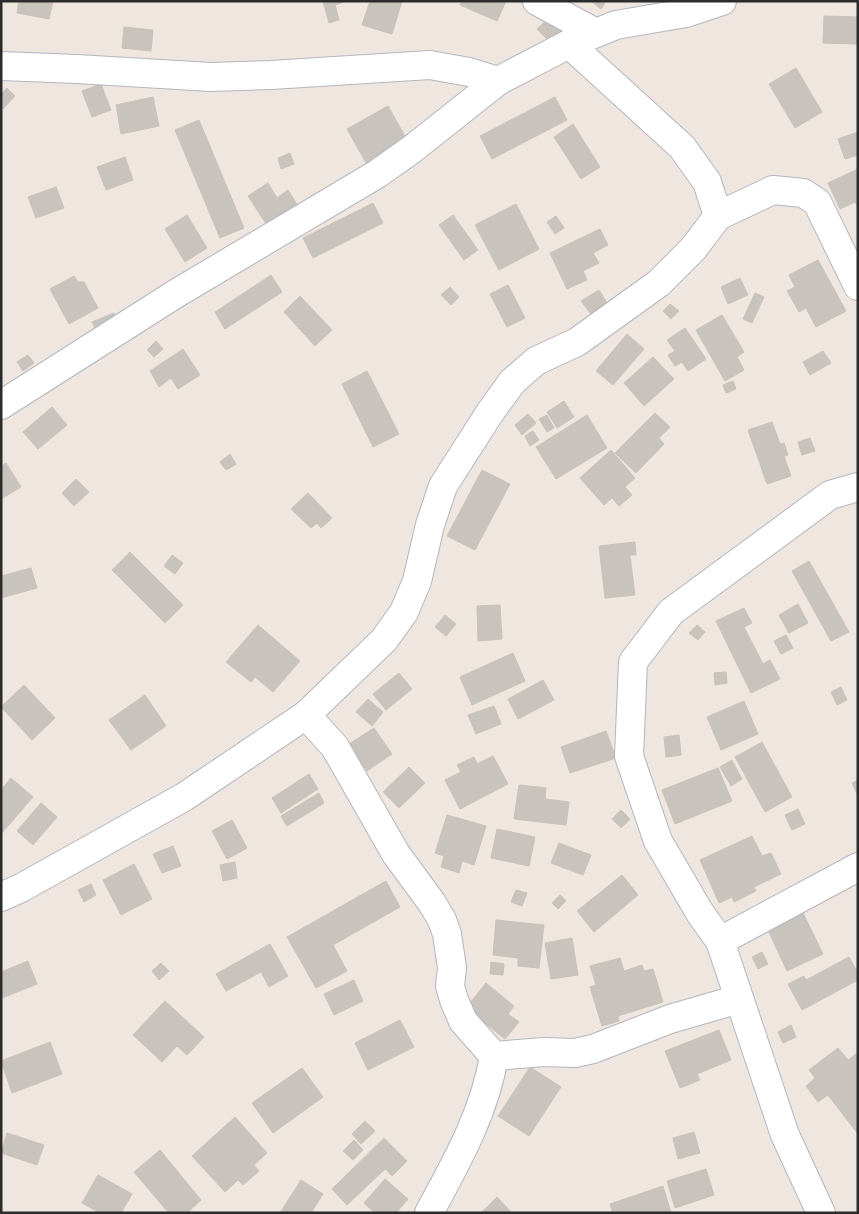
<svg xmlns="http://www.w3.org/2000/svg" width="859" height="1214" viewBox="0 0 859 1214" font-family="Barlow,sans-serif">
<rect width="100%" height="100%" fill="#eee6df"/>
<g fill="#c9c3be" stroke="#c9c2b8">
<path d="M 19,1 L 53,1 L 49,19 L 17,13 Z"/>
<path d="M 323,1 L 347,1 L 335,5 L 339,20 L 329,23 Z"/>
<path d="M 370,1 L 402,1 L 392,34 L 362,25 Z"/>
<path d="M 462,1 L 506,1 L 497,21 L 460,5 Z"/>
<path d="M 591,1 L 606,1 L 601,9 Z"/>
<path d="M 824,16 L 858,17 L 858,44 L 823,43 Z"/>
<path d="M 549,18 L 564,32 L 552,44 L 537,29 Z"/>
<path d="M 124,27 L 153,30 L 151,51 L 122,48 Z"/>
<path d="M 796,68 L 822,112 L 795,128 L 769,84 Z"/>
<path d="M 101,84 L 111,110 L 92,117 L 82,91 Z"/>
<path d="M 7,88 L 15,96 L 3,109 L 1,108 L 1,94 Z"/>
<path d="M 153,97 L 159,126 L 121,134 L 116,105 Z"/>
<path d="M 555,97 L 567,120 L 492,159 L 480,136 Z"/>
<path d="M 388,106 L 410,145 L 369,168 L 347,129 Z"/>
<path d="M 199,120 L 244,228 L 220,238 L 175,130 Z"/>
<path d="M 573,124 L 600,167 L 581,179 L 554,137 Z"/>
<path d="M 858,132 L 858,155 L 845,159 L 838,139 Z"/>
<path d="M 290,153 L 294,164 L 281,169 L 278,158 Z"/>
<path d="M 125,157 L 133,180 L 106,190 L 97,167 Z"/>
<path d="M 858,169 L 858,207 L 855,202 L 840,209 L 828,183 Z"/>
<path d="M 268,183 L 277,198 L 288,190 L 303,214 L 272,233 L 248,196 Z"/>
<path d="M 56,187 L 64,208 L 36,218 L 28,197 Z"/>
<path d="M 373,203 L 383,223 L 313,258 L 303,238 Z"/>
<path d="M 516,204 L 539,249 L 499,270 L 475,225 Z"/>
<path d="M 187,215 L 207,248 L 185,262 L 165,229 Z"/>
<path d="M 453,215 L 478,250 L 464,260 L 439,225 Z"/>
<path d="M 556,216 L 564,228 L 555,234 L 547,222 Z"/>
<path d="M 600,229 L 608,245 L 593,253 L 599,263 L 583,271 L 587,280 L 567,289 L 550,253 Z"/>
<path d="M 818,260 L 846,311 L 816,327 L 806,308 L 799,312 L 787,291 L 795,287 L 789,275 Z"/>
<path d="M 271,275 L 282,292 L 225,329 L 215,312 Z"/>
<path d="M 74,276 L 78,282 L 84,282 L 98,308 L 69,324 L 50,289 Z"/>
<path d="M 740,278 L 748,295 L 728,304 L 721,287 Z"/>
<path d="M 508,285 L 525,318 L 507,327 L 490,294 Z"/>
<path d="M 450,287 L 459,297 L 451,305 L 441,295 Z"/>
<path d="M 599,290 L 607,303 L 591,314 L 581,301 Z"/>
<path d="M 755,293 L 764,297 L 752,323 L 743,319 Z"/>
<path d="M 300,296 L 332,330 L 315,346 L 284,312 Z"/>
<path d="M 670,304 L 679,311 L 671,319 L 663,311 Z"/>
<path d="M 114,313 L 119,326 L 98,335 L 92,322 Z"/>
<path d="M 722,315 L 744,352 L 737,357 L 744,370 L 725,381 L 696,330 Z"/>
<path d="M 685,328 L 706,359 L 688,371 L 682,362 L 675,366 L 668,355 L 675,351 L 667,340 Z"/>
<path d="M 627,334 L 644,349 L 613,385 L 596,371 Z"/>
<path d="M 156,341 L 163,349 L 154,357 L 147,350 Z"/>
<path d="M 183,349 L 200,375 L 178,389 L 171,378 L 159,387 L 150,371 Z"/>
<path d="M 823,351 L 831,363 L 810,375 L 803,362 Z"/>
<path d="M 28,355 L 34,363 L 23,371 L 17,362 Z"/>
<path d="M 653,357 L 674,379 L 644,406 L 624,383 Z"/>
<path d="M 367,371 L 399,434 L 373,447 L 342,384 Z"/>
<path d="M 733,381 L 736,389 L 726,393 L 723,385 Z"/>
<path d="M 564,401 L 574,417 L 557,428 L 547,412 Z"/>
<path d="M 52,407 L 67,425 L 38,449 L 23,432 Z"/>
<path d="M 655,413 L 670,427 L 659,438 L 664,444 L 636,473 L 615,453 Z"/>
<path d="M 528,414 L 536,423 L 522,435 L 515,425 Z"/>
<path d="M 547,415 L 554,428 L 547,432 L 539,419 Z"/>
<path d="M 587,415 L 607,448 L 556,479 L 536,447 Z"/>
<path d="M 772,422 L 780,444 L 784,443 L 788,455 L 784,456 L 791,476 L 767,484 L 748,430 Z"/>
<path d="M 533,431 L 539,440 L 530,446 L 525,436 Z"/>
<path d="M 810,438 L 815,451 L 802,455 L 798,442 Z"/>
<path d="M 611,450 L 635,478 L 625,487 L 632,495 L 619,506 L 612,498 L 604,505 L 580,478 Z"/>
<path d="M 230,454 L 236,464 L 226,470 L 220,462 Z"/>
<path d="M 6,463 L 21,487 L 1,499 L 1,466 Z"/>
<path d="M 482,470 L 510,484 L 475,550 L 447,536 Z"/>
<path d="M 76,479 L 89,492 L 74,506 L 62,493 Z"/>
<path d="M 308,493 L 332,518 L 321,528 L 317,523 L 311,528 L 291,509 Z"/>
<path d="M 635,542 L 636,555 L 630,555 L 635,595 L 605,598 L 599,546 Z"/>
<path d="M 130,552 L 183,605 L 165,623 L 112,570 Z"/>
<path d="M 172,555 L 183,563 L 175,574 L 164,566 Z"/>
<path d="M 809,561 L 849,632 L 831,641 L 792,571 Z"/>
<path d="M 31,568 L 37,588 L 1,598 L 1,576 Z"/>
<path d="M 798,604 L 808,623 L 789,633 L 779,615 Z"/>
<path d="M 500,605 L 502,639 L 478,641 L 477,606 Z"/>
<path d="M 744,608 L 752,623 L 744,627 L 763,664 L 770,660 L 780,679 L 751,693 L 716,621 Z"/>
<path d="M 445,615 L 456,624 L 446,636 L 435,627 Z"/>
<path d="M 258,625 L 300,661 L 273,692 L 255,677 L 251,682 L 226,662 Z"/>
<path d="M 697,625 L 705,632 L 698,640 L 689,633 Z"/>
<path d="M 786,635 L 793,648 L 781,654 L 774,641 Z"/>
<path d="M 513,653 L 525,681 L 472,705 L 460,677 Z"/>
<path d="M 726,672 L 727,683 L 715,685 L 714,673 Z"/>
<path d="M 399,673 L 412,689 L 386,710 L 373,694 Z"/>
<path d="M 543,680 L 554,700 L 518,719 L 508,699 Z"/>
<path d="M 24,685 L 55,718 L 32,740 L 1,707 Z"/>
<path d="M 841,687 L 847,700 L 837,705 L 831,692 Z"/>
<path d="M 145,695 L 166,726 L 131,750 L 109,720 Z"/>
<path d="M 368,699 L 383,712 L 372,726 L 356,712 Z"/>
<path d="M 744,701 L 758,734 L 721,750 L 707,717 Z"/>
<path d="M 494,706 L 501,724 L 476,734 L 468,715 Z"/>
<path d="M 374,728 L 392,754 L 367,771 L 349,744 Z"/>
<path d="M 606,731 L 616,758 L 570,773 L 561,747 Z"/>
<path d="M 679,735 L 681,755 L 666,757 L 664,737 Z"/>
<path d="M 762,742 L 792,797 L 765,812 L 735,757 Z"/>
<path d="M 493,756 L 508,784 L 460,809 L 445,780 L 461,772 L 457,765 L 474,757 L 477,764 Z"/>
<path d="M 732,760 L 742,779 L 731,786 L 720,767 Z"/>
<path d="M 409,767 L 425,783 L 399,808 L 383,792 Z"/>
<path d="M 718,768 L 732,801 L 675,824 L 662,790 Z"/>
<path d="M 309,774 L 318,789 L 281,813 L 272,798 Z"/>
<path d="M 11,778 L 33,797 L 1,834 L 1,790 Z"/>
<path d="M 858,780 L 858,796 L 852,783 Z"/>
<path d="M 519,785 L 546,788 L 545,799 L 569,802 L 566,825 L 514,819 Z"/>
<path d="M 319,793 L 324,803 L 287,826 L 281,816 Z"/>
<path d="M 41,803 L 57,817 L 33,845 L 17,831 Z"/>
<path d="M 798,809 L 805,824 L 792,830 L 785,815 Z"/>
<path d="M 621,810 L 630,819 L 621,828 L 612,819 Z"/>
<path d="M 447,815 L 486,826 L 474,865 L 462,861 L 459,873 L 441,867 L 444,856 L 435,853 Z"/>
<path d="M 232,820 L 247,848 L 227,859 L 212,831 Z"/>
<path d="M 497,829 L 535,837 L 529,866 L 491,858 Z"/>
<path d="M 752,836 L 762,856 L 771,853 L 781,874 L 754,887 L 756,891 L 734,902 L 732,897 L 719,903 L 700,860 Z"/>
<path d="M 559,843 L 591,855 L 583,875 L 551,863 Z"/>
<path d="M 173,846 L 181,866 L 162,873 L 153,854 Z"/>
<path d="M 235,862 L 237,878 L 223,881 L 220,865 Z"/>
<path d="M 134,864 L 152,899 L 121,915 L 103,880 Z"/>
<path d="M 622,875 L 638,895 L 594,932 L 577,911 Z"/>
<path d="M 386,881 L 400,907 L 333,945 L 347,971 L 316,988 L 287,937 Z"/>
<path d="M 91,884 L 96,895 L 84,902 L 78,890 Z"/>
<path d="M 516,890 L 527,893 L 522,906 L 511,902 Z"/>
<path d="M 560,895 L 566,901 L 558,909 L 552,903 Z"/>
<path d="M 803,913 L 823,954 L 787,971 L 768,930 Z"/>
<path d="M 496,920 L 544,925 L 539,968 L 518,966 L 518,958 L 493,955 Z"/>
<path d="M 572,938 L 578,975 L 551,979 L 545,943 Z"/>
<path d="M 270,944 L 288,976 L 269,987 L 261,972 L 226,991 L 216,974 Z"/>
<path d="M 762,952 L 768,964 L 758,969 L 752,957 Z"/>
<path d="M 849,957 L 858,973 L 858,980 L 802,1010 L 788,984 L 804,976 L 806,980 Z"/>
<path d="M 620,958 L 624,971 L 642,965 L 644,971 L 653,969 L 663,1002 L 618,1016 L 619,1021 L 602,1026 L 590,987 L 596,985 L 590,966 Z"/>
<path d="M 28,961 L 37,984 L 2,998 L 1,972 Z"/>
<path d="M 491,962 L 504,964 L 503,975 L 490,974 Z"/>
<path d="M 161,963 L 169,971 L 159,980 L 152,971 Z"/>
<path d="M 354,980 L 363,1001 L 334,1015 L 324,994 Z"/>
<path d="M 486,983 L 514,1006 L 508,1014 L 519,1022 L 505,1039 L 466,1008 Z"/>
<path d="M 165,1001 L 204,1037 L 187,1055 L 177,1046 L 162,1062 L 133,1035 Z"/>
<path d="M 400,1020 L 414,1047 L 368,1070 L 355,1043 Z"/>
<path d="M 791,1025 L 796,1037 L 783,1043 L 778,1032 Z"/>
<path d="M 719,1030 L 731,1060 L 697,1074 L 700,1080 L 680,1088 L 665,1051 Z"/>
<path d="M 50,1042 L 62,1074 L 12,1093 L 1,1061 Z"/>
<path d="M 838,1048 L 848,1060 L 856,1054 L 858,1056 L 858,1134 L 828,1095 L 818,1102 L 806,1086 L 815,1078 L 809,1070 Z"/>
<path d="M 530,1067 L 561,1087 L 529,1136 L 498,1116 Z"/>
<path d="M 302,1068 L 323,1097 L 273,1133 L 252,1103 Z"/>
<path d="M 235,1117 L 267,1153 L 254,1165 L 259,1171 L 243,1185 L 238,1180 L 225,1192 L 192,1156 Z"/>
<path d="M 365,1121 L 375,1131 L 361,1144 L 352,1134 Z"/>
<path d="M 694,1132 L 700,1153 L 678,1159 L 673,1138 Z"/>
<path d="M 7,1133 L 44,1145 L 37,1165 L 1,1153 Z"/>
<path d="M 384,1138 L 407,1161 L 392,1176 L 385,1169 L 347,1205 L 332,1189 Z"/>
<path d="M 354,1140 L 363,1150 L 353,1160 L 343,1151 Z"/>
<path d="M 160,1150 L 201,1200 L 187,1213 L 169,1213 L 134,1172 Z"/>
<path d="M 706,1169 L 714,1195 L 675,1208 L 667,1181 Z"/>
<path d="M 98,1175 L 132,1194 L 121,1213 L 100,1213 L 82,1203 Z"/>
<path d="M 385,1179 L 408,1199 L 396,1213 L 375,1213 L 364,1203 Z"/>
<path d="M 301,1180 L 323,1194 L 311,1213 L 280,1213 Z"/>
<path d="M 663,1186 L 671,1213 L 613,1213 L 610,1204 Z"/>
<path d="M 497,1197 L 512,1213 L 481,1213 Z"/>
</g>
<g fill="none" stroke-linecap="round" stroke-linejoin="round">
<defs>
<g id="minor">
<path d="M 537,1 L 596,33"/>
<path d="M 569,44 L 682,147 L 707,182 L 718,216"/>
<path d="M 1,66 L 77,69 L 211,77 L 271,75 L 430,65 L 469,72 L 498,81"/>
<path d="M 1,405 L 177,293 L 377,174 L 411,150 L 498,81 L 569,44 L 616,25 L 686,13 L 722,1"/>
<path d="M 306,715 L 335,747 L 396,854 L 432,903 L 442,920 L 447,934 L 452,968 L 450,986 L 454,1000 L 463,1021 L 494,1056 L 544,1052 L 575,1053 L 593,1049 L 670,1019 L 739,999"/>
<path d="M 1,897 L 21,888 L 184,797 L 306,715 L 384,640 L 404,612 L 417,581 L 430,525 L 443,486 L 489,414 L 512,382 L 536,361 L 577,342 L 659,283 L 693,249 L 718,216 L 773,190 L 803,193 L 817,202 L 858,286"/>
<path d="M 720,941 L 858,867"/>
<path d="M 429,1213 C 456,1163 485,1112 494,1056"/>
<path d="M 821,1213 L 785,1135 L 720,941 L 700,913 L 658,841 L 629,756 L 633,662 L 671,612 L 830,495 L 858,487"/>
</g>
</defs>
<use href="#minor" stroke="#b2b6c0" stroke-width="30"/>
<use href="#minor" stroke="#fff" stroke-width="28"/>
</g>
<rect width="859" height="1214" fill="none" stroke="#2c2c2c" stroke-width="5"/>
</svg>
